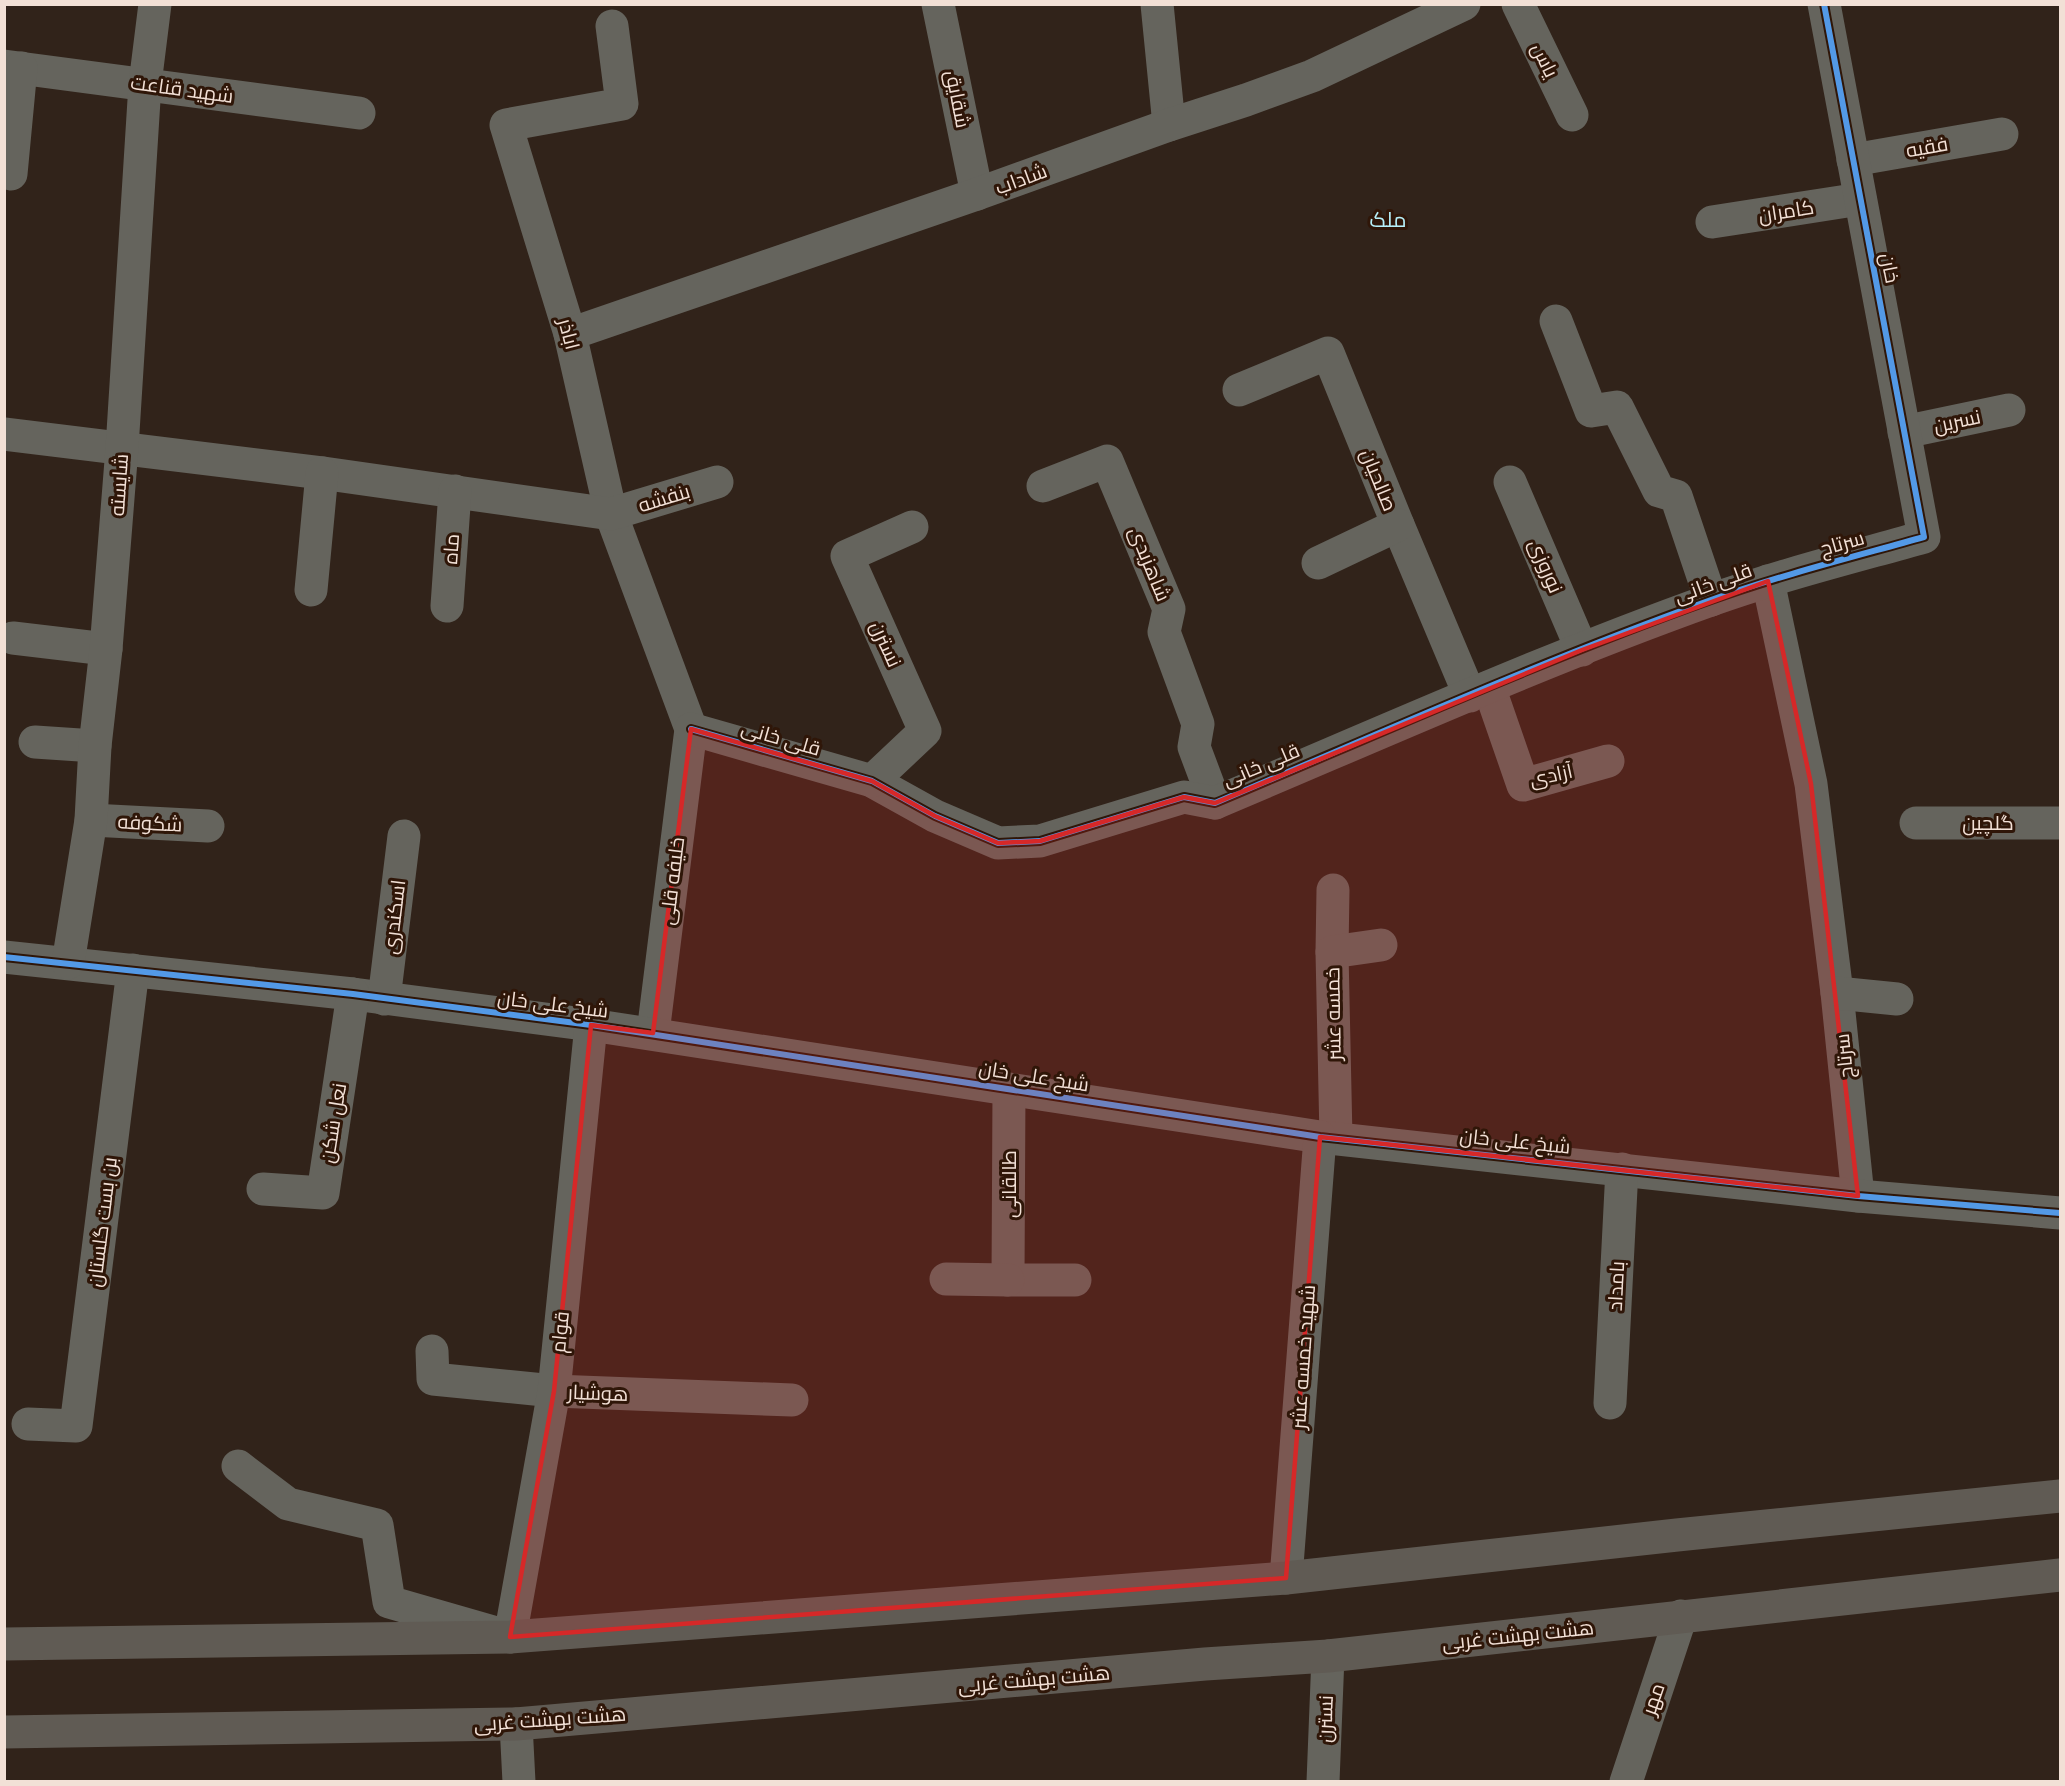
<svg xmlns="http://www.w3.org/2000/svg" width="2065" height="1786" viewBox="0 0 2065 1786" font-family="'Noto Serif',Cairo,serif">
<rect width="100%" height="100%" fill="#31231a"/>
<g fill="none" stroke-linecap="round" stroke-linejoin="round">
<g stroke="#65645d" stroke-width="33">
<path d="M 938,4 L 977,194"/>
<path d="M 1157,4 L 1169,125"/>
<path d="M 1518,4 L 1572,115"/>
<path d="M 612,26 L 622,104 L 506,125 L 570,334 L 611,514 L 691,729 L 653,1033"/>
<path d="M 4,66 L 359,113"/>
<path d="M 1853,160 L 2002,134"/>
<path d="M 11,174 L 21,68"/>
<path d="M 1712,222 L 1860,199"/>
<path d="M 1556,321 L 1591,411 L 1617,407 L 1659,491 L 1676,496 L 1711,600"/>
<path d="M 570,334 L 977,194 L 1169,125 L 1246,100 L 1312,76 L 1464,4"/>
<path d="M 1239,390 L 1328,353 L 1398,525 L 1470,696"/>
<path d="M 1904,432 L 2009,410"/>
<path d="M 4,434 L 322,473 L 611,514 L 717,482"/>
<path d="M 1510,482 L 1582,650"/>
<path d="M 1043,486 L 1107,461 L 1169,609 L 1164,632 L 1198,724 L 1194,747 L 1215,803"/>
<path d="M 1318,563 L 1398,525"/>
<path d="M 1768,581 L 1811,784 L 1837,993 L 1858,1196"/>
<path d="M 311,590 L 322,473"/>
<path d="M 447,606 L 455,491"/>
<path d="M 13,638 L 106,649"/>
<path d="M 1489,687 L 1523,785 L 1608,761"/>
<path d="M 691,729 L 872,781 L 935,816 L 998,843 L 1040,841 L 1184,797 L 1215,803 C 1379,734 1543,660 1711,600 C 1781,575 1853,557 1924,537 L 1824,4"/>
<path d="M 35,742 L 95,746"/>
<path d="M 872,781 L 925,731 L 847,556 L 912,527"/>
<path d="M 91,820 L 208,826"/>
<path d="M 1916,823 L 2060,823"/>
<path d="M 1333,890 L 1332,952 L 1336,1138"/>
<path d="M 1332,952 L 1381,945"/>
<path d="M 4,957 L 353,994 L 591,1025 L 1320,1137 L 1858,1196 L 2060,1213"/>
<path d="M 68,963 L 91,820 L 95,746 L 106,649 L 122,448 L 145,84 L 155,4"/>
<path d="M 1837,993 L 1897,999"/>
<path d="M 384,999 L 404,836"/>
<path d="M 1009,1089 L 1008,1280 L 1075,1280"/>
<path d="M 263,1189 L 323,1193 L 353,994"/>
<path d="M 946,1279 L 1008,1280"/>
<path d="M 432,1351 L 433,1379 L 554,1391 L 792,1400"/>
<path d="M 1610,1403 L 1622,1169"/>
<path d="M 28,1424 L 76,1426 L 133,970"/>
<path d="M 238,1466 L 288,1504 L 377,1525 L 389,1602 L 510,1637 L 554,1391 L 591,1025"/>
<path d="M 1286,1578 L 1320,1137"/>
<path d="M 516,1724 L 519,1782"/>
<path d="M 1323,1782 L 1328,1656"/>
<path d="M 1626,1782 L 1681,1616"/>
</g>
<g stroke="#605b54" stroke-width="33">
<path d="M 4,1644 L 510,1637 L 1286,1578 L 1677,1535 L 2060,1496"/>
<path d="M 4,1732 L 516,1724 L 1205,1664 L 1328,1656 L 2060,1575"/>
</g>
<defs>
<g id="cycleway">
<path d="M 691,729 L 872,781 L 935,816 L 998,843 L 1040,841 L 1184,797 L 1215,803 C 1379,734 1543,660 1711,600 C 1781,575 1853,557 1924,537 L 1824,4"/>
<path d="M 4,957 L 353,994 L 591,1025 L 1320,1137 L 1858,1196 L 2060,1213"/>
</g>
</defs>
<use href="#cycleway" stroke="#2f1608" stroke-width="10"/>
<use href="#cycleway" stroke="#5399e6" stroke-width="6"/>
</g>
<path fill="#d62828" fill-opacity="0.2" stroke="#d62828" stroke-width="4.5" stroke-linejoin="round" d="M 1768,581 L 1811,784 L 1858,1196 L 1320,1137 L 1286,1578 L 510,1637 L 554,1391 L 591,1025 L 653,1033 L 691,729 L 872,781 L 935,816 L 998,843 L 1040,841 L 1184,797 L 1215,803 L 1582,650 Z"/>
<g text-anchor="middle" stroke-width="6" stroke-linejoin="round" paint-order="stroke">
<g font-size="20" fill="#f2e0d6" stroke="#2f1608">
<text transform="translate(1545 60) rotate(64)" y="7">یاس</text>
<text transform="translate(182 89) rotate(8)" y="7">شهید قناعت</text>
<text transform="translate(958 99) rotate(79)" y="7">شقایق</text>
<text transform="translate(1927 147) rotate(-10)" y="7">فقیه</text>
<text transform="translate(1021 179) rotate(-20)" y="7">شاداب</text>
<text transform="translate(1786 211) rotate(-9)" y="7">کامران</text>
<text transform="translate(1890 268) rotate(79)" y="7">خان</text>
<text transform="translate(569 334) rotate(75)" y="7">اباذر</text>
<text transform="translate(1957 421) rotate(-12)" y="7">نسرین</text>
<text transform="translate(1379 480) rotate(68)" y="7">صالحیان</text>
<text transform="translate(119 485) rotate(-86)" y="7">شایسته</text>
<text transform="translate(664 498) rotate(-17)" y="7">بنفشه</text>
<text transform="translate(1842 543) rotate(-16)" y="7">سرتاج</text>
<text transform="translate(451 549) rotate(-86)" y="7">ماه</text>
<text transform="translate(1150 564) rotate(68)" y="7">شاهزیدی</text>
<text transform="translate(1546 566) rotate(67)" y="7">نوروزی</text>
<text transform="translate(1713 583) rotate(-20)" y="7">قلی خانی</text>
<text transform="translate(886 644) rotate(66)" y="7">نسترن</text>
<text transform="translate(781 738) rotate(16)" y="7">قلی خانی</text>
<text transform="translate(1261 765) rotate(-23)" y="7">قلی خانی</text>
<text transform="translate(1551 775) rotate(-12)" y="7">آزادی</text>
<text transform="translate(150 823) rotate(3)" y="7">شکوفه</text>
<text x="1988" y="830">گلچین</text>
<text transform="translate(672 881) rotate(-83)" y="7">خلیفه قلی</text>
<text transform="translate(394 917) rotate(-83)" y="7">اسکندری</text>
<text transform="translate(553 1004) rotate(7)" y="7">شیخ علی خان</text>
<text transform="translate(1333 1014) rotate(-91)" y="7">خمسه عشر</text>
<text transform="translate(1844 1056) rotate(-96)" y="7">سرتاج</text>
<text transform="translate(1034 1076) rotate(9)" y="7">شیخ علی خان</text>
<text transform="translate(333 1123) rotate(-81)" y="7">نعل شکن</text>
<text transform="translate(1515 1141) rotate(6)" y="7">شیخ علی خان</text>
<text transform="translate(1009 1184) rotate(-90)" y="7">طالقانی</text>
<text transform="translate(102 1222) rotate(-83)" y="7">بن بست گلستان</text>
<text transform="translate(1616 1286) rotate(-87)" y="7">بامداد</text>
<text transform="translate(560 1332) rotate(-84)" y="7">قوام</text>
<text transform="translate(1303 1357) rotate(-86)" y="7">شهید خمسه عشر</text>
<text transform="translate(598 1393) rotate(2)" y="7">هوشیار</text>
<text transform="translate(1518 1635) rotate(-6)" y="7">هشت بهشت غربی</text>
<text transform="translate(1034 1679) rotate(-5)" y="7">هشت بهشت غربی</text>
<text transform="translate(1653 1699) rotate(-71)" y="7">مهر</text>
<text transform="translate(550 1719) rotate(-4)" y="7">هشت بهشت غربی</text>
<text transform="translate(1325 1719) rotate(-88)" y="7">نسترن</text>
</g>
<g font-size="21" fill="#b6f0f9" stroke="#2f1608">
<text x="1388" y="227">ملک</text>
</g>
</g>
<rect width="2065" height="1786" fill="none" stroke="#f2e0d6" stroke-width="12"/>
</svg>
